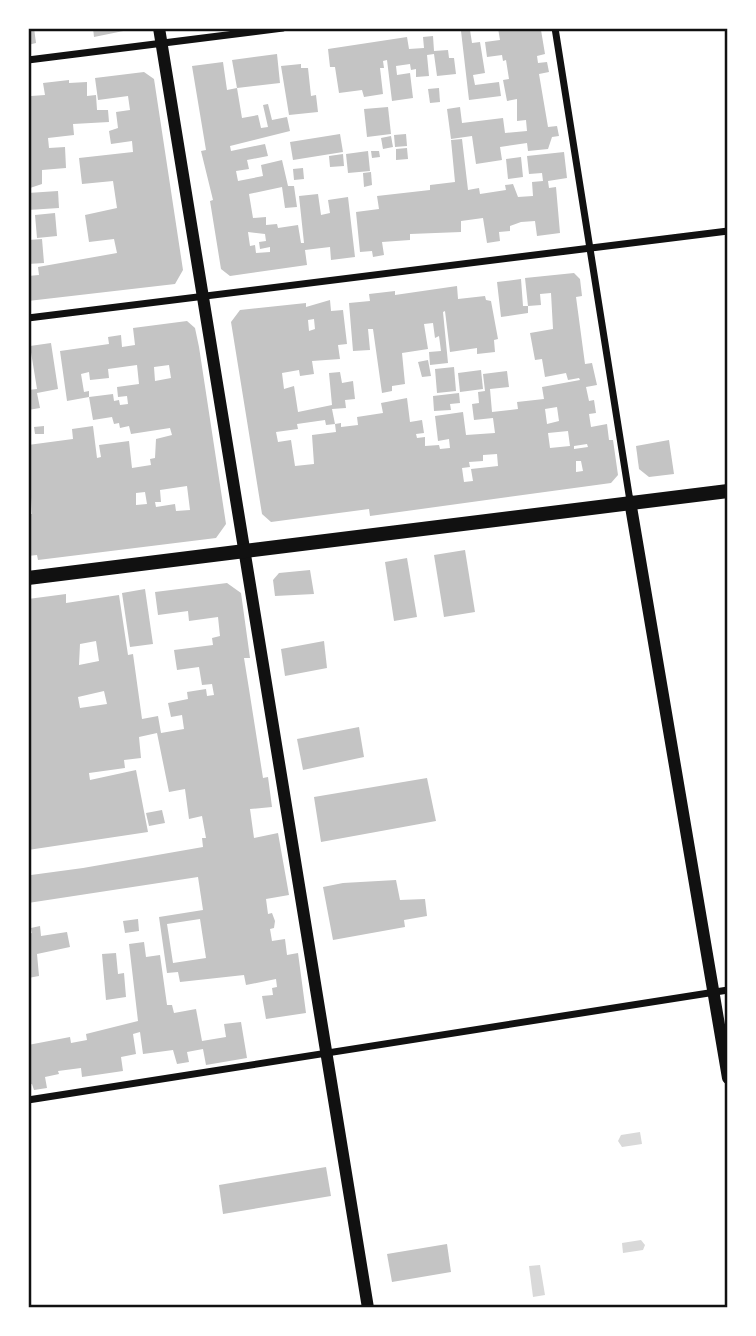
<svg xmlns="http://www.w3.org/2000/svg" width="756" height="1336" viewBox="0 0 756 1336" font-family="Manrope,sans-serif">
<rect width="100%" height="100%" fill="#fff"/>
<g fill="#d9d9d9">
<path d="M 640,1132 L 642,1144 L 622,1147 L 618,1141 L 621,1135 Z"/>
<path d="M 641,1240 L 645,1245 L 643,1250 L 623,1253 L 622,1243 Z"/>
<path d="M 540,1265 L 545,1295 L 533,1297 L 529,1266 Z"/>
</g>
<g fill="#c4c4c4" fill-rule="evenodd">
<path d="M 28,28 L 34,28 L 36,43 L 28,45 Z"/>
<path d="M 93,28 L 138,28 L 94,37 Z"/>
<path d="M 498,28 L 541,30 L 545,54 L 537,56 L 538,63 L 547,62 L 549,72 L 539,74 L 548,127 L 557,126 L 559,136 L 552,137 L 548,149 L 528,151 L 527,143 L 500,147 L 502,160 L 476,164 L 472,136 L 451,139 L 447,109 L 460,107 L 462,123 L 503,118 L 505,133 L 527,131 L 526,120 L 517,121 L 517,99 L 507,101 L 503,80 L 509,79 L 506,60 L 503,61 L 502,55 L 487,57 L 485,42 L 500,40 Z"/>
<path d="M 470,30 L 472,43 L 480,42 L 485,73 L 473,75 L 475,85 L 499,82 L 501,96 L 469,100 L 461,31 Z"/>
<path d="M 433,36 L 434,51 L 448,50 L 449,58 L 454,58 L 456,74 L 437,76 L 434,54 L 427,55 L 429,76 L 416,77 L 416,69 L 411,70 L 410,64 L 396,66 L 397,75 L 410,73 L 413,98 L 392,101 L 387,60 L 383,61 L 384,68 L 380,68 L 383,94 L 364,97 L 362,90 L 339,93 L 335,67 L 330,67 L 328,49 L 407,37 L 409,49 L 424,48 L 423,37 Z"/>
<path d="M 277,54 L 280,83 L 237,88 L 232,60 Z"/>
<path d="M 223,62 L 227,90 L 237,88 L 242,118 L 258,115 L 261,128 L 268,127 L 263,105 L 268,104 L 272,120 L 287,117 L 290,131 L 230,146 L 231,151 L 265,144 L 268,156 L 247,160 L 249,169 L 236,171 L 238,181 L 263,176 L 261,165 L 282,160 L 288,186 L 294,186 L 297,207 L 285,208 L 282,187 L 249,194 L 253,218 L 266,217 L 266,225 L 277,224 L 278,228 L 298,225 L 301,243 L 304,243 L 299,196 L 318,194 L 321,215 L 330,213 L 328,200 L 348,197 L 355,257 L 331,260 L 330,247 L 305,250 L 307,265 L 230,276 L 221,269 L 210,201 L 213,200 L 201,151 L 206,150 L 192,66 ZM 248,232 L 265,234 L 266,241 L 259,242 L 260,249 L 270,247 L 270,252 L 256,253 L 255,245 L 250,246 Z"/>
<path d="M 301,64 L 301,68 L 308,68 L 311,96 L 316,95 L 318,112 L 289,115 L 281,66 Z"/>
<path d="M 144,72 L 154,79 L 183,270 L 175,284 L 28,301 L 28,276 L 39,275 L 38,267 L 117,253 L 114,239 L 89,242 L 85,215 L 117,208 L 113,181 L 82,184 L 79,158 L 133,152 L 132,141 L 111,144 L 109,131 L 118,128 L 116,112 L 130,110 L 128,96 L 98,100 L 95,78 Z"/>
<path d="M 69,80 L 69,83 L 87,82 L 87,96 L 96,95 L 97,110 L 108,110 L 109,122 L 73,124 L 74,135 L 48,138 L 49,148 L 65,147 L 66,168 L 42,170 L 42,184 L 30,188 L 28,100 L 31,99 L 31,96 L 45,95 L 43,83 Z"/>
<path d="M 439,88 L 440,102 L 430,103 L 428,89 Z"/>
<path d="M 388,107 L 391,134 L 367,137 L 364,109 Z"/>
<path d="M 340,134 L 343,152 L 293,160 L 290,142 Z"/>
<path d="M 406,134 L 407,146 L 395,147 L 394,135 Z"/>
<path d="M 391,136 L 393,147 L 383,149 L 381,138 Z"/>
<path d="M 462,139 L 468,190 L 479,188 L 480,194 L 506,190 L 505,185 L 513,184 L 518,197 L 533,196 L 532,182 L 543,181 L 542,173 L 529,174 L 527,156 L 564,152 L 567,178 L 548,181 L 549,188 L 556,187 L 560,233 L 537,236 L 535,221 L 521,222 L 510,226 L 510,231 L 499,232 L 500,241 L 487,243 L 483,218 L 461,221 L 461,232 L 410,234 L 410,240 L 382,242 L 384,255 L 373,257 L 372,251 L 360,252 L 356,212 L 379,209 L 377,196 L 430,190 L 430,185 L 455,182 L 451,140 Z"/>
<path d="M 407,148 L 408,159 L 396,160 L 396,149 Z"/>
<path d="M 368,151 L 370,171 L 348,173 L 346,154 Z"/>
<path d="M 371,151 L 379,151 L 380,157 L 372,158 Z"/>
<path d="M 343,154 L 344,166 L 330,167 L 329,156 Z"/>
<path d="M 521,157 L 523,177 L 508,179 L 506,159 Z"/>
<path d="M 303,168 L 304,179 L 294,180 L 293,169 Z"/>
<path d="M 371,172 L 372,185 L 364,187 L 363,173 Z"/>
<path d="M 58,191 L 59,208 L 28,210 L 28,193 Z"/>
<path d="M 55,213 L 57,236 L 37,238 L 35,215 Z"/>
<path d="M 42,239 L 44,263 L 28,264 L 28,240 Z"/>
<path d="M 574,273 L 580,279 L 582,296 L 576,297 L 585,364 L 592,363 L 597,385 L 586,387 L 589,401 L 594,400 L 596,413 L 589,414 L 591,427 L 607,424 L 609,440 L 613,440 L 618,475 L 611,483 L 370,516 L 369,509 L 271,522 L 262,514 L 231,322 L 240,310 L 306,303 L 306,307 L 330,300 L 331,311 L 343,310 L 347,344 L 338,345 L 340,359 L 312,361 L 314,374 L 300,376 L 299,370 L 282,373 L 284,389 L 294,386 L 298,412 L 332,405 L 329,373 L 340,372 L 342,383 L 353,381 L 355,399 L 345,400 L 346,408 L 332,409 L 335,424 L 341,423 L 341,427 L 358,425 L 357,417 L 383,413 L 381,403 L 407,398 L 410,422 L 422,420 L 424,433 L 416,434 L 417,438 L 425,437 L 425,446 L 439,445 L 440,449 L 450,448 L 449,439 L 438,441 L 435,416 L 463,412 L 466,435 L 495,433 L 493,418 L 474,420 L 472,404 L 479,403 L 478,392 L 485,391 L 483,374 L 507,371 L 509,387 L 490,389 L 492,412 L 518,409 L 517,402 L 544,399 L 542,387 L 580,380 L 579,378 L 568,380 L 566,373 L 545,377 L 542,359 L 535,360 L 530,333 L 553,329 L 551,293 L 540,294 L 541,305 L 528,306 L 525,278 ZM 314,319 L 315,329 L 309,331 L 308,320 ZM 557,407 L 559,421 L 547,424 L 545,409 ZM 325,420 L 326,425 L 335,424 L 336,432 L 312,435 L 314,464 L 295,466 L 291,440 L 278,442 L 276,432 L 298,429 L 297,424 ZM 568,431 L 570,446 L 550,448 L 548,433 ZM 587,444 L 588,447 L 574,449 L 574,446 ZM 497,454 L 498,466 L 471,469 L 473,481 L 464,482 L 462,468 L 470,467 L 469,462 L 483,461 L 483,455 ZM 576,461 L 581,461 L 583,471 L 576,472 Z"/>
<path d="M 521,279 L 523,306 L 528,306 L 528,313 L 501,317 L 497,282 Z"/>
<path d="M 457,286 L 458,299 L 485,296 L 486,300 L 491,301 L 498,339 L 494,340 L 495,352 L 477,354 L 477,348 L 450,352 L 445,311 L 443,312 L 448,363 L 430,365 L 429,352 L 441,351 L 439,336 L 435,338 L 433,323 L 424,324 L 428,349 L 402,353 L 405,384 L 392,386 L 392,391 L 382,393 L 373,329 L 368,329 L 370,350 L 353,351 L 349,303 L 370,301 L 369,294 L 395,291 L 395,295 Z"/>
<path d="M 187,321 L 195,328 L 199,347 L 226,524 L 216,538 L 38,560 L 37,555 L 28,556 L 28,514 L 32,514 L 28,445 L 73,439 L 72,429 L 93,426 L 97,458 L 101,457 L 99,445 L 129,441 L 132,468 L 151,465 L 150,459 L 155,458 L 156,439 L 172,435 L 170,428 L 131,434 L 129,426 L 120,428 L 119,423 L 114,424 L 112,417 L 93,420 L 89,397 L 67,401 L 60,351 L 109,344 L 108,337 L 121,335 L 122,347 L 135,345 L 133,328 ZM 137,365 L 139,384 L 117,387 L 118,397 L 127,396 L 128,404 L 120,405 L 119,400 L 114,401 L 113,394 L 89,397 L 89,391 L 84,392 L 81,374 L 89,372 L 90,380 L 109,378 L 108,369 ZM 169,365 L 171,378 L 155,381 L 154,367 ZM 187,486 L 190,510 L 176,511 L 175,504 L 156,507 L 155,502 L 161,502 L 160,490 ZM 145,492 L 147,504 L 136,505 L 136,493 Z"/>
<path d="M 51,343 L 58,389 L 37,393 L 40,408 L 28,410 L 28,390 L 37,389 L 30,346 Z"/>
<path d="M 428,360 L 431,376 L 422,377 L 418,362 Z"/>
<path d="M 454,367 L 456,391 L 437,393 L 435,369 Z"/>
<path d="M 481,370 L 483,389 L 460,392 L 458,373 Z"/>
<path d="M 459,393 L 460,403 L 450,404 L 451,410 L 434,411 L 433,396 Z"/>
<path d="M 44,426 L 44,434 L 35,434 L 34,427 Z"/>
<path d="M 669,440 L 674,474 L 649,477 L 639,469 L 636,446 Z"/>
<path d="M 465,550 L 475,612 L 444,617 L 434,555 Z"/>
<path d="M 407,558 L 417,617 L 394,621 L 385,562 Z"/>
<path d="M 310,570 L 314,594 L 275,596 L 273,580 L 279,573 Z"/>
<path d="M 227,583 L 241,593 L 250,658 L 244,658 L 249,689 L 263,778 L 268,777 L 272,807 L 250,809 L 254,838 L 278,833 L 289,895 L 266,899 L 268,914 L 272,913 L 275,921 L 274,928 L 270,929 L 272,941 L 285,939 L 287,955 L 298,953 L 306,1013 L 266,1019 L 262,996 L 273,995 L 272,988 L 277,987 L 276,979 L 246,985 L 244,975 L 180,982 L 178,972 L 167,973 L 159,917 L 203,910 L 198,877 L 28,903 L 28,863 L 31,875 L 83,868 L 203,847 L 202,838 L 206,838 L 202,816 L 189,819 L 185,789 L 169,792 L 157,733 L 139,737 L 141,758 L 124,760 L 125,768 L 89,773 L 90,780 L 136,770 L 148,832 L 28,850 L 28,599 L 66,594 L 66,603 L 119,595 L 128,655 L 133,654 L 142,719 L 158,716 L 161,733 L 184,729 L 182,715 L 171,717 L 168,703 L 188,699 L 187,692 L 206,689 L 207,696 L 214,695 L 212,684 L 202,685 L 199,667 L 177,670 L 174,650 L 213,645 L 212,638 L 220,636 L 218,617 L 189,621 L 188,611 L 158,615 L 155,592 ZM 96,641 L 99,661 L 79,665 L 80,644 ZM 104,691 L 107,704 L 80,708 L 78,697 ZM 200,919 L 206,958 L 173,963 L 167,924 Z"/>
<path d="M 145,589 L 153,644 L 130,647 L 122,593 Z"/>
<path d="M 324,641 L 327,668 L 285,676 L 281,649 Z"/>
<path d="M 359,727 L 364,757 L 303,770 L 297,739 Z"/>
<path d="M 427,778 L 436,821 L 321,842 L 314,797 Z"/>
<path d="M 162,810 L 165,823 L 149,826 L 146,813 Z"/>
<path d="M 396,880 L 400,900 L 425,899 L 427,916 L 404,920 L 405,927 L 333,940 L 323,887 L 343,883 Z"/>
<path d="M 138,919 L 139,931 L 125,933 L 123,921 Z"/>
<path d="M 40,926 L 41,936 L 67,932 L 70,947 L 37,954 L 39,976 L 28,978 L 28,934 L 32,933 L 31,928 Z"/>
<path d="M 144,942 L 146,957 L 160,955 L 167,1005 L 172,1005 L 174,1013 L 196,1009 L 202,1041 L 226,1037 L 224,1024 L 241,1022 L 247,1058 L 206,1065 L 203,1049 L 187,1052 L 189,1062 L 177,1064 L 173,1050 L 143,1054 L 140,1032 L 133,1034 L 136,1054 L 121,1057 L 123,1071 L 82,1077 L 81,1068 L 58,1071 L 59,1074 L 45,1077 L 47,1088 L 34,1090 L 32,1084 L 28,1085 L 28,1045 L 70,1037 L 71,1043 L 87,1040 L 86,1034 L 138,1021 L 129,944 Z"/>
<path d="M 116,953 L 118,974 L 124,973 L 126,997 L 106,1000 L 102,954 Z"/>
<path d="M 326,1167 L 331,1196 L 223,1214 L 219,1185 Z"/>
<path d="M 447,1244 L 451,1272 L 392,1282 L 387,1254 Z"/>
</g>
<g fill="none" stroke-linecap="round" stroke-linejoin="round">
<g stroke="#111" stroke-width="7">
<path d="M 555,28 L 630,501"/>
<path d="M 28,60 L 283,28"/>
<path d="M 28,318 L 728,231"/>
<path d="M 28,1100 L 728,990"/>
</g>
<g stroke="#111" stroke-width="12">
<path d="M 159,28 L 368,1308"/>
<path d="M 630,501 L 728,1078"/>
</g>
<path stroke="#111" stroke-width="14" d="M 28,578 L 728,491"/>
</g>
<rect width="756" height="1336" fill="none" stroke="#ffffff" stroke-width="60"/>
<rect x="30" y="30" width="696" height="1276" fill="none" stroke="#111" stroke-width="2.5"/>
</svg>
